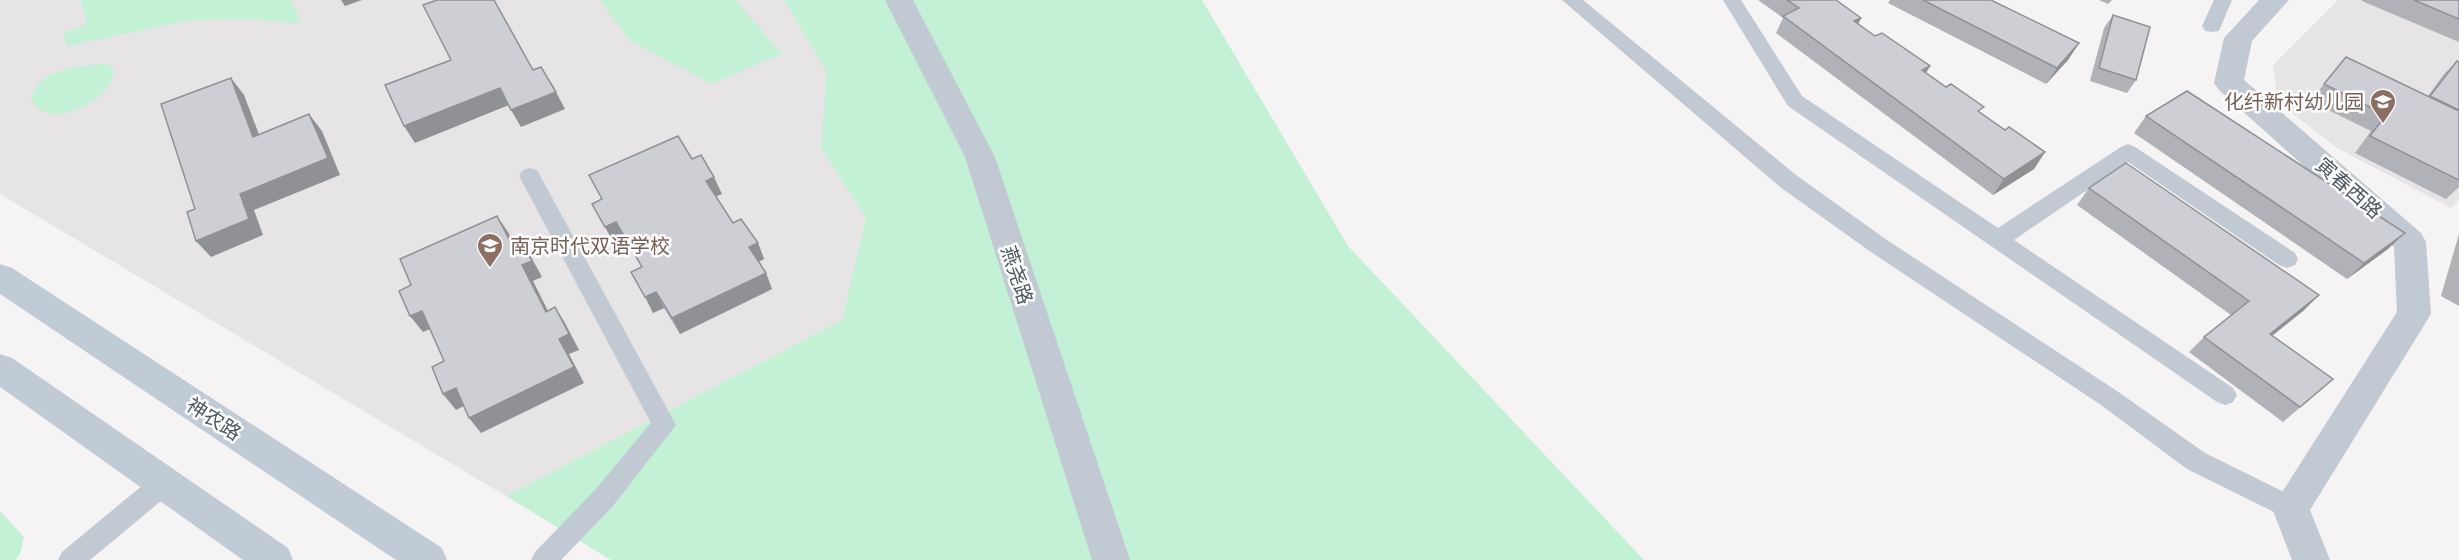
<svg xmlns="http://www.w3.org/2000/svg" width="2459" height="560" viewBox="0 0 2459 560" font-family="Montserrat,'Noto Sans SC',sans-serif">
<rect width="100%" height="100%" fill="#f5f3f3"/>
<g fill="#e6e4e5">
<path d="M 0,0 L 784,0 L 827,73 L 822,148 L 866,218 L 842,320 L 506,496 L 0,194 Z"/>
<path d="M 2338,0 L 2459,0 L 2459,199 L 2451,208 L 2337,148 L 2278,102 L 2273,65 Z"/>
</g>
<g fill="#c3f1d5">
<path d="M 81,0 L 291,0 L 302,24 L 251,19 L 191,20 L 67,46 L 63,33 L 87,24 Z"/>
<path d="M 600,0 L 735,0 L 782,54 L 711,84 L 629,40 Z"/>
<path d="M 784,0 L 1202,0 L 1348,246 L 1644,560 L 611,560 L 506,496 L 842,320 L 866,218 L 821,148 L 827,73 Z"/>
<path d="M 105,63 L 114,69 C 114,102 47,132 31,100 C 38,67 78,68 105,63 Z"/>
<path d="M 0,511 L 24,537 L 20,554 L 15,560 L 0,560 Z"/>
</g>
<g fill="none" stroke-linecap="round" stroke-linejoin="round">
<g fill="#c1cad2" fill-rule="evenodd">
<path d="M 1562,0 L 1583,0 L 1796,175 L 1884,238 L 2117,391 L 2205,453 L 2300,500 L 2304,508 L 2300,516 L 2291,519 L 2282,516 L 2187,469 L 2101,405 L 1868,250 L 1780,187 Z"/>
<path d="M 1723,0 L 1741,0 L 1802,96 L 1998,228 L 2121,147 L 2128,144 L 2135,147 L 2295,253 L 2298,259 L 2295,265 L 2287,268 L 2279,265 L 2128,162 L 2014,240 L 2233,388 L 2237,395 L 2233,402 L 2225,405 L 2217,402 L 1788,106 Z"/>
<path d="M 2214,0 L 2232,0 L 2219,31 L 2212,32 L 2205,31 L 2202,26 Z"/>
<path d="M 530,168 L 537,170 L 676,425 L 612,507 L 561,560 L 531,560 L 535,552 L 594,491 L 651,423 L 519,176 L 523,170 Z"/>
<path d="M 164,472 L 173,475 L 177,483 L 173,491 L 90,560 L 58,560 L 62,552 L 155,475 Z"/>
</g>
<g fill="#c1cad2" fill-rule="evenodd">
<path d="M 885,0 L 913,0 L 995,157 L 1130,560 L 1092,560 L 965,157 Z"/>
<path d="M 2259,0 L 2289,0 L 2252,41 L 2244,80 L 2421,233 L 2426,242 L 2431,314 L 2310,510 L 2330,560 L 2292,560 L 2272,508 L 2397,312 L 2394,247 L 2219,90 L 2214,83 L 2224,38 Z"/>
</g>
<g fill="#c1cbd6" fill-rule="evenodd">
<path d="M 0,264 L 12,268 L 442,548 L 447,560 L 396,560 L 0,294 Z"/>
<path d="M 0,354 L 12,358 L 288,548 L 293,560 L 243,560 L 0,387 Z"/>
</g>
</g>
<g fill="#b0b2b7">
<path d="M 1758,0 L 1836,0 L 1861,18 L 1858,24 L 1875,36 L 1930,66 L 1926,73 L 2005,130 L 2045,152 L 2034,169 L 1993,195 L 1776,33 L 1783,18 Z"/>
<path d="M 1890,0 L 1991,0 L 2079,43 L 2068,60 L 2046,84 L 1888,3 Z"/>
<path d="M 2099,0 L 2112,0 L 2108,4 Z"/>
<path d="M 2362,0 L 2459,0 L 2459,42 L 2362,1 Z"/>
<path d="M 2113,15 L 2136,80 L 2127,93 L 2090,81 L 2104,28 Z"/>
<path d="M 2346,57 L 2428,96 L 2444,74 L 2457,61 L 2459,62 L 2459,187 L 2446,199 L 2355,153 L 2371,131 L 2310,101 Z"/>
<path d="M 2146,116 L 2388,249 L 2347,279 L 2134,133 Z"/>
<path d="M 2089,188 L 2319,295 L 2303,311 L 2272,336 L 2333,379 L 2283,422 L 2189,352 L 2204,337 L 2231,315 L 2077,205 Z"/>
<path d="M 722,194 L 716,196 L 733,223 L 758,243 L 764,259 L 758,262 L 766,273 L 772,289 L 680,334 L 664,308 L 653,313 L 642,267 L 625,238 L 614,243 L 592,204 Z"/>
<path d="M 2459,234 L 2459,306 L 2441,296 Z"/>
</g>
<g fill="#909195">
<path d="M 341,0 L 362,0 L 345,6 Z"/>
<path d="M 1861,18 L 1853,35 L 1854,21 Z"/>
<path d="M 2079,43 L 2068,60 L 2046,84 L 2057,68 Z"/>
<path d="M 1930,66 L 1920,83 L 1922,70 Z"/>
<path d="M 231,78 L 244,95 L 266,153 L 253,137 Z"/>
<path d="M 500,88 L 509,105 L 415,143 L 404,126 Z"/>
<path d="M 556,92 L 565,109 L 521,127 L 511,110 Z"/>
<path d="M 309,114 L 322,131 L 340,175 L 254,210 L 263,235 L 211,257 L 196,241 L 240,194 Z"/>
<path d="M 2045,152 L 2034,169 L 1993,195 L 2004,179 Z"/>
<path d="M 714,177 L 722,194 L 714,197 L 706,181 Z"/>
<path d="M 497,216 L 508,232 L 521,257 L 510,241 Z"/>
<path d="M 616,222 L 625,238 L 614,243 L 605,227 Z"/>
<path d="M 2405,233 L 2388,249 L 2347,279 L 2364,263 Z"/>
<path d="M 519,237 L 529,253 L 542,277 L 533,281 L 556,327 L 546,312 L 522,265 Z"/>
<path d="M 758,243 L 764,259 L 756,263 L 749,247 Z"/>
<path d="M 766,273 L 772,289 L 680,334 L 672,318 Z"/>
<path d="M 656,292 L 664,308 L 653,313 L 645,297 Z"/>
<path d="M 2319,295 L 2303,311 L 2254,350 L 2270,334 Z"/>
<path d="M 555,307 L 565,323 L 579,350 L 569,354 L 584,383 L 481,433 L 469,418 Z"/>
<path d="M 422,311 L 435,327 L 423,332 L 410,316 Z"/>
<path d="M 456,388 L 468,404 L 456,410 L 443,394 Z"/>
</g>
<g fill="#cdcfd5" stroke="#909195" stroke-width="1.5">
<path d="M 437,0 L 494,0 L 533,70 L 541,67 L 556,92 L 511,110 L 500,88 L 404,126 L 385,85 L 451,60 L 423,5 Z"/>
<path d="M 1787,0 L 1836,0 L 1861,18 L 1854,21 L 1875,36 L 1882,33 L 1930,66 L 1922,70 L 1946,87 L 1951,84 L 1984,107 L 1978,111 L 2005,130 L 2009,127 L 2045,152 L 2004,179 L 1783,16 L 1799,8 Z"/>
<path d="M 1923,0 L 1991,0 L 2079,43 L 2057,68 Z"/>
<path d="M 2414,0 L 2459,0 L 2459,19 Z"/>
<path d="M 2113,15 L 2150,27 L 2136,80 L 2099,68 Z"/>
<path d="M 2346,57 L 2459,111 L 2459,180 L 2370,136 L 2386,115 L 2324,84 Z"/>
<path d="M 2457,61 L 2459,62 L 2459,110 L 2430,96 Z"/>
<path d="M 231,78 L 253,137 L 309,114 L 328,158 L 240,194 L 249,219 L 196,241 L 187,212 L 195,209 L 161,104 Z"/>
<path d="M 2187,91 L 2405,233 L 2364,263 L 2146,116 Z"/>
<path d="M 678,136 L 692,159 L 701,155 L 714,177 L 706,181 L 733,223 L 741,219 L 758,243 L 749,247 L 766,273 L 672,318 L 656,292 L 645,297 L 631,272 L 642,267 L 616,222 L 605,227 L 592,204 L 602,199 L 589,175 Z"/>
<path d="M 2126,163 L 2319,295 L 2270,334 L 2333,379 L 2300,407 L 2204,337 L 2249,301 L 2089,188 Z"/>
<path d="M 497,216 L 510,241 L 519,237 L 532,261 L 522,265 L 546,312 L 555,307 L 569,334 L 559,339 L 574,367 L 469,418 L 456,388 L 443,394 L 432,367 L 444,361 L 422,311 L 410,316 L 399,291 L 411,285 L 400,259 Z"/>
</g>
<defs>
<symbol id="school-pin" viewBox="-11 -11 22 30"><path d="M0 17L-7.5 6A9.5 9.5 0 1 1 7.5 6Z" fill="#8d6e63" stroke="#fff"/><path d="M0-5L7-2L0 1L-7-2ZM-4 1L0 2.5L4 1V4Q0 6-4 4Z" fill="#fff"/></symbol>
</defs>
<g fill-rule="evenodd">
<use href="#school-pin" x="2368" y="87" width="30" height="40"/>
<use href="#school-pin" x="475" y="231" width="30" height="40"/>
</g>
<g text-anchor="middle" stroke-width="5" stroke-linejoin="round" paint-order="stroke">
<g font-size="20" fill="#785e54" stroke="#fff" text-anchor="end">
<text x="2364" y="109">化纤新村幼儿园</text>
<text x="510" y="253" text-anchor="start">南京时代双语学校</text>
</g>
<g font-size="20" fill="#4a5661" stroke="#fff">
<text transform="translate(2349 188) rotate(41)" y="7">寅春西路</text>
<text transform="translate(1017 275) rotate(72)" y="7">燕尧路</text>
<text transform="translate(214 419) rotate(33)" y="7">神农路</text>
</g>
</g>
</svg>
